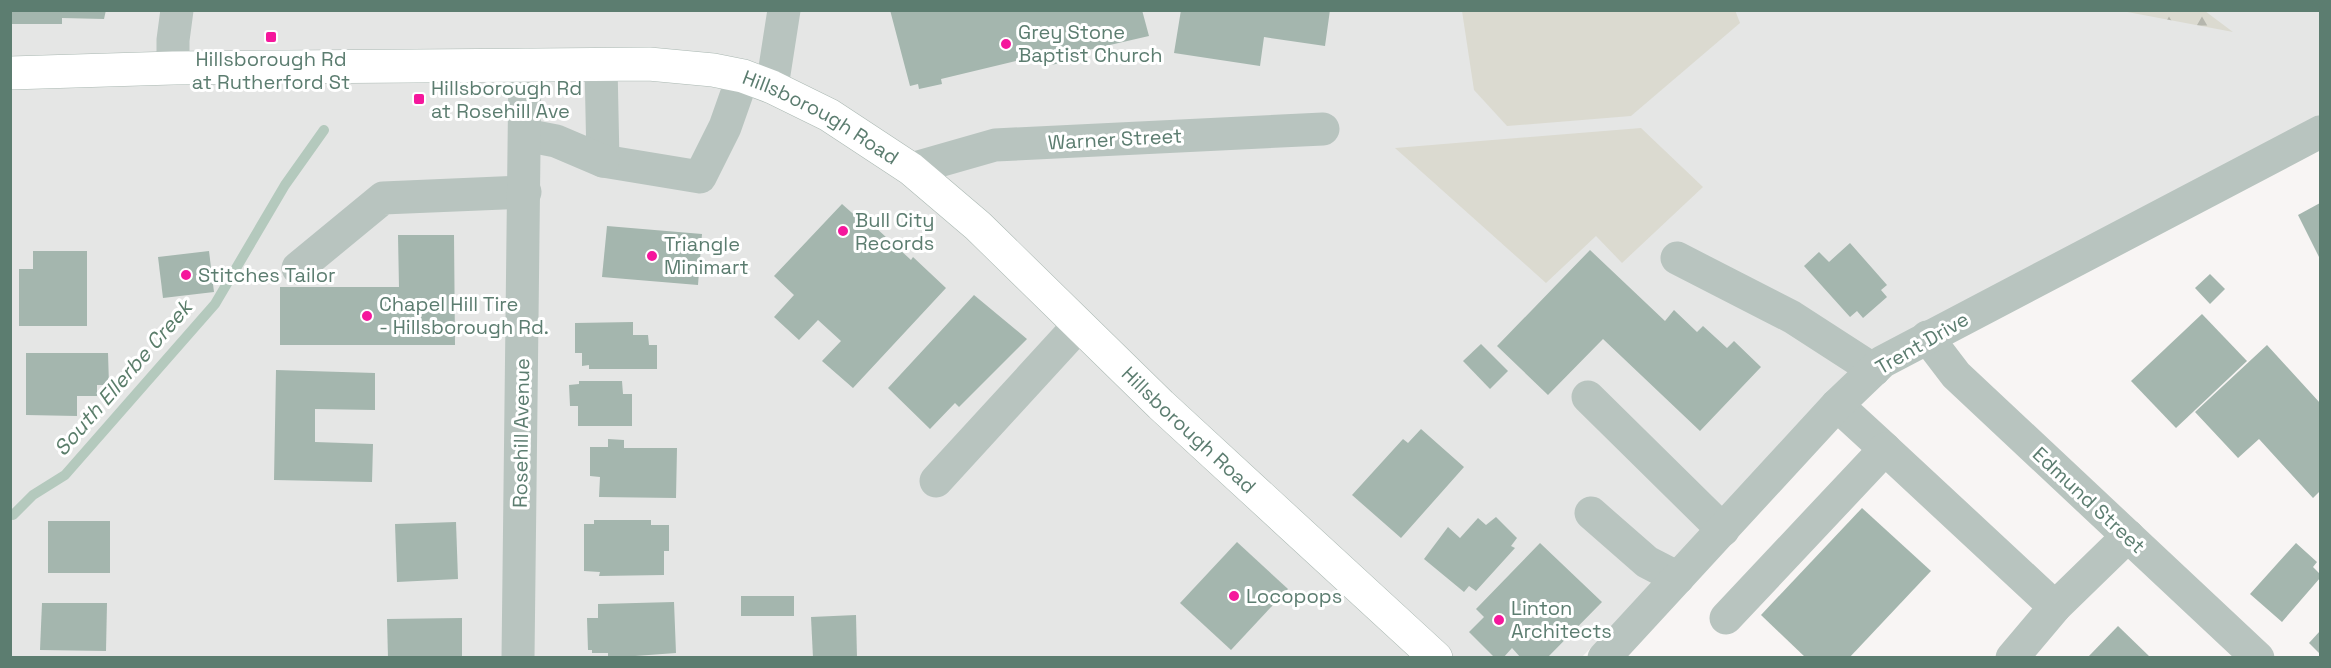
<svg xmlns="http://www.w3.org/2000/svg" width="2331" height="668" viewBox="0 0 2331 668" font-family="'Space Grotesk',sans-serif">
<defs>
<pattern id="forest-firs" width="22" height="20" patternUnits="userSpaceOnUse" patternTransform="scale(1.5)"><rect width="22" height="20" fill="#dbdad0"/><path d="M5 1l3.5 6h-7zM16 11l3.5 6h-7z" fill="#b5b6ad"/></pattern>
</defs>
<rect width="100%" height="100%" fill="#f8f5f4"/>
<path fill="#e5e6e5" d="M 2320,10 L 2320,121 L 1870,359 L 1582,657 L 11,658 L 10,11 Z"/>
<path fill="url(#forest-firs)" d="M 2120,11 L 2205,11 L 2233,32 L 2122,11 Z"/>
<g fill="#dbdad0">
<path d="M 1735,10 L 1740,23 L 1631,116 L 1507,126 L 1474,90 L 1462,11 Z"/>
<path d="M 1641,128 L 1703,187 L 1622,263 L 1596,236 L 1546,283 L 1395,148 Z"/>
</g>
<g fill="none" stroke-linecap="round" stroke-linejoin="round">
<path stroke="#b4c9bd" stroke-width="10" d="M 13,515 L 33,495 L 65,475 L 215,304 L 285,185 L 324,130"/>
</g>
<g fill="#a4b6ae">
<path d="M 10,10 L 106,10 L 104,19 L 62,18 L 62,24 L 10,24 Z"/>
<path d="M 890,10 L 1142,10 L 1149,36 L 1075,53 L 1070,61 L 1051,65 L 1049,53 L 941,79 L 942,84 L 919,89 L 918,84 L 910,86 Z"/>
<path d="M 1181,10 L 1330,10 L 1325,46 L 1264,37 L 1260,66 L 1174,53 Z"/>
<path d="M 2320,203 L 2320,259 L 2298,215 Z"/>
<path d="M 842,204 L 860,220 L 863,216 L 911,260 L 913,257 L 946,288 L 853,388 L 822,361 L 841,341 L 818,320 L 799,340 L 774,317 L 794,295 L 774,276 Z"/>
<path d="M 607,226 L 702,234 L 698,285 L 602,277 Z"/>
<path d="M 398,235 L 454,235 L 455,345 L 280,345 L 280,287 L 399,287 Z"/>
<path d="M 1850,243 L 1887,285 L 1881,290 L 1887,297 L 1863,318 L 1857,311 L 1850,317 L 1804,266 L 1819,252 L 1829,262 Z"/>
<path d="M 1590,250 L 1665,321 L 1674,310 L 1697,332 L 1703,326 L 1727,348 L 1734,341 L 1761,367 L 1700,431 L 1603,339 L 1548,395 L 1497,346 Z"/>
<path d="M 33,251 L 87,251 L 87,326 L 19,326 L 19,269 L 33,269 Z"/>
<path d="M 209,251 L 214,292 L 163,298 L 158,257 Z"/>
<path d="M 2210,274 L 2225,289 L 2210,304 L 2195,288 Z"/>
<path d="M 974,295 L 1027,339 L 959,407 L 955,403 L 930,429 L 888,388 Z"/>
<path d="M 2202,314 L 2247,361 L 2176,428 L 2131,381 Z"/>
<path d="M 633,322 L 633,335 L 648,335 L 649,345 L 657,345 L 657,369 L 589,369 L 589,365 L 582,366 L 582,353 L 575,353 L 575,323 Z"/>
<path d="M 1481,344 L 1508,371 L 1490,389 L 1463,361 Z"/>
<path d="M 2267,345 L 2320,403 L 2320,491 L 2313,498 L 2259,439 L 2238,458 L 2195,412 Z"/>
<path d="M 26,353 L 108,353 L 109,385 L 97,385 L 97,396 L 77,396 L 77,416 L 26,415 Z"/>
<path d="M 276,370 L 375,373 L 375,410 L 315,409 L 315,442 L 373,444 L 372,482 L 274,480 Z"/>
<path d="M 579,381 L 622,381 L 623,394 L 632,394 L 632,426 L 578,426 L 578,406 L 570,406 L 569,385 L 579,384 Z"/>
<path d="M 1421,429 L 1464,467 L 1401,538 L 1352,495 L 1403,439 L 1408,443 Z"/>
<path d="M 608,439 L 624,440 L 624,448 L 677,448 L 676,498 L 599,497 L 600,477 L 590,476 L 590,447 L 608,447 Z"/>
<path d="M 1862,508 L 1931,571 L 1849,658 L 1806,658 L 1761,615 Z"/>
<path d="M 1496,517 L 1517,538 L 1511,546 L 1515,548 L 1476,591 L 1469,586 L 1464,592 L 1424,559 L 1448,527 L 1460,538 L 1478,518 L 1486,525 Z"/>
<path d="M 594,520 L 651,520 L 651,525 L 669,525 L 669,551 L 664,551 L 664,575 L 599,576 L 600,572 L 584,571 L 584,524 L 594,524 Z"/>
<rect x="48" y="521" width="62" height="52"/>
<path d="M 456,522 L 458,579 L 397,582 L 395,524 Z"/>
<path d="M 1237,542 L 1288,589 L 1231,650 L 1180,603 Z"/>
<path d="M 1540,543 L 1602,602 L 1548,657 L 1521,658 L 1512,648 L 1503,658 L 1495,658 L 1469,632 L 1484,617 L 1476,609 Z"/>
<path d="M 2296,543 L 2317,562 L 2313,567 L 2320,574 L 2320,578 L 2282,622 L 2250,594 Z"/>
<rect x="741" y="596" width="53" height="20"/>
<path d="M 674,602 L 676,653 L 608,658 L 608,653 L 592,653 L 592,650 L 588,650 L 587,618 L 598,618 L 598,604 Z"/>
<path d="M 42,603 L 107,603 L 106,651 L 40,650 Z"/>
<path d="M 856,615 L 857,658 L 813,658 L 811,617 Z"/>
<path d="M 462,618 L 462,658 L 388,658 L 387,619 Z"/>
<path d="M 2118,626 L 2151,658 L 2087,658 Z"/>
<path d="M 2320,631 L 2320,654 L 2309,643 Z"/>
</g>
<g fill="none" stroke-linecap="round" stroke-linejoin="round">
<defs>
<g id="major">
<path id="s1" d="M 10,73 L 173,68 L 649,64 L 713,70 L 743,76 L 772,87 L 829,115 L 911,169 L 978,226 L 1161,405 L 1436,658"/>
</g>
</defs>
<use href="#major" stroke="#aab8b2" stroke-width="34"/>
<g stroke="#b8c4bf" stroke-width="33">
<path d="M 601,65 L 603,161 L 700,177 L 725,127 L 743,76"/>
<path d="M 173,68 L 173,40 L 177,10"/>
<path d="M 772,87 L 784,10"/>
<path d="M 525,135 L 556,141 L 603,161"/>
<path d="M 911,169 L 995,145 L 1323,129"/>
<path d="M 1677,258 L 1792,317 L 1874,370"/>
<path d="M 298,268 L 383,198 L 525,192"/>
<path d="M 1927,337 L 1956,375 L 2258,658"/>
<path d="M 1588,397 L 1723,530"/>
<path d="M 1837,405 L 1885,449"/>
<path d="M 936,481 L 1079,325"/>
<path d="M 1591,513 L 1647,562 L 1678,578"/>
<path d="M 2055,607 L 2128,536"/>
<path d="M 1726,618 L 1885,449 L 2055,607 L 2012,658"/>
<path d="M 518,658 L 525,65"/>
<path d="M 1604,658 L 1837,405 L 1882,362 L 2320,132"/>
</g>
<use href="#major" stroke="#fff" stroke-width="33"/>
</g>
<g fill="#f5179c" stroke="#fff" stroke-width="2">
<rect x="265" y="31" width="12" height="12" rx="3"/>
<circle cx="1006" cy="44" r="6"/>
<rect x="413" y="93" width="12" height="12" rx="3"/>
<circle cx="843" cy="231" r="6"/>
<circle cx="652" cy="256" r="6"/>
<circle cx="186" cy="275" r="6"/>
<circle cx="367" cy="316" r="6"/>
<circle cx="1234" cy="596" r="6"/>
<circle cx="1499" cy="620" r="6"/>
</g>
<g text-anchor="middle" stroke-width="6" stroke-linejoin="round" paint-order="stroke">
<g font-size="20" fill="#5c7d70" stroke="#fff" text-anchor="start">
<text x="1018" y="39">Grey Stone<tspan x="1018" dy="23">Baptist Church</tspan></text>
<text x="271" y="66" text-anchor="middle">Hillsborough Rd<tspan x="271" dy="23">at Rutherford St</tspan></text>
<text x="431" y="95">Hillsborough Rd<tspan x="431" dy="23">at Rosehill Ave</tspan></text>
<text x="855" y="227">Bull City<tspan x="855" dy="23">Records</tspan></text>
<text x="664" y="251">Triangle<tspan x="664" dy="23">Minimart</tspan></text>
<text x="198" y="282">Stitches Tailor</text>
<text x="379" y="311">Chapel Hill Tire<tspan x="379" dy="23">- Hillsborough Rd.</tspan></text>
<text x="1246" y="603">Locopops</text>
<text x="1511" y="615">Linton<tspan x="1511" dy="23">Architects</tspan></text>
</g>
<g font-size="20" fill="#5c7d70" stroke="#fff">
<text dy="7" stroke="none"><textPath href="#s1" startOffset="822">Hillsborough Road</textPath></text>
<text transform="translate(1115 139) rotate(-3)" y="7">Warner Street</text>
<text transform="translate(1922 343) rotate(-30)" y="7">Trent Drive</text>
<text dy="7" stroke="none"><textPath href="#s1" startOffset="1308">Hillsborough Road</textPath></text>
<text transform="translate(521 433) rotate(-89)" y="7">Rosehill Avenue</text>
<text transform="translate(2089 500) rotate(43)" y="7">Edmund Street</text>
</g>
<g font-size="21" font-style="italic" fill="#5a7d6a" stroke="#fff">
<text transform="translate(123 378) rotate(-49)" y="7">South Ellerbe Creek</text>
</g>
</g>
<rect width="2331" height="668" fill="none" stroke="#5c7d70" stroke-width="24"/>
</svg>
